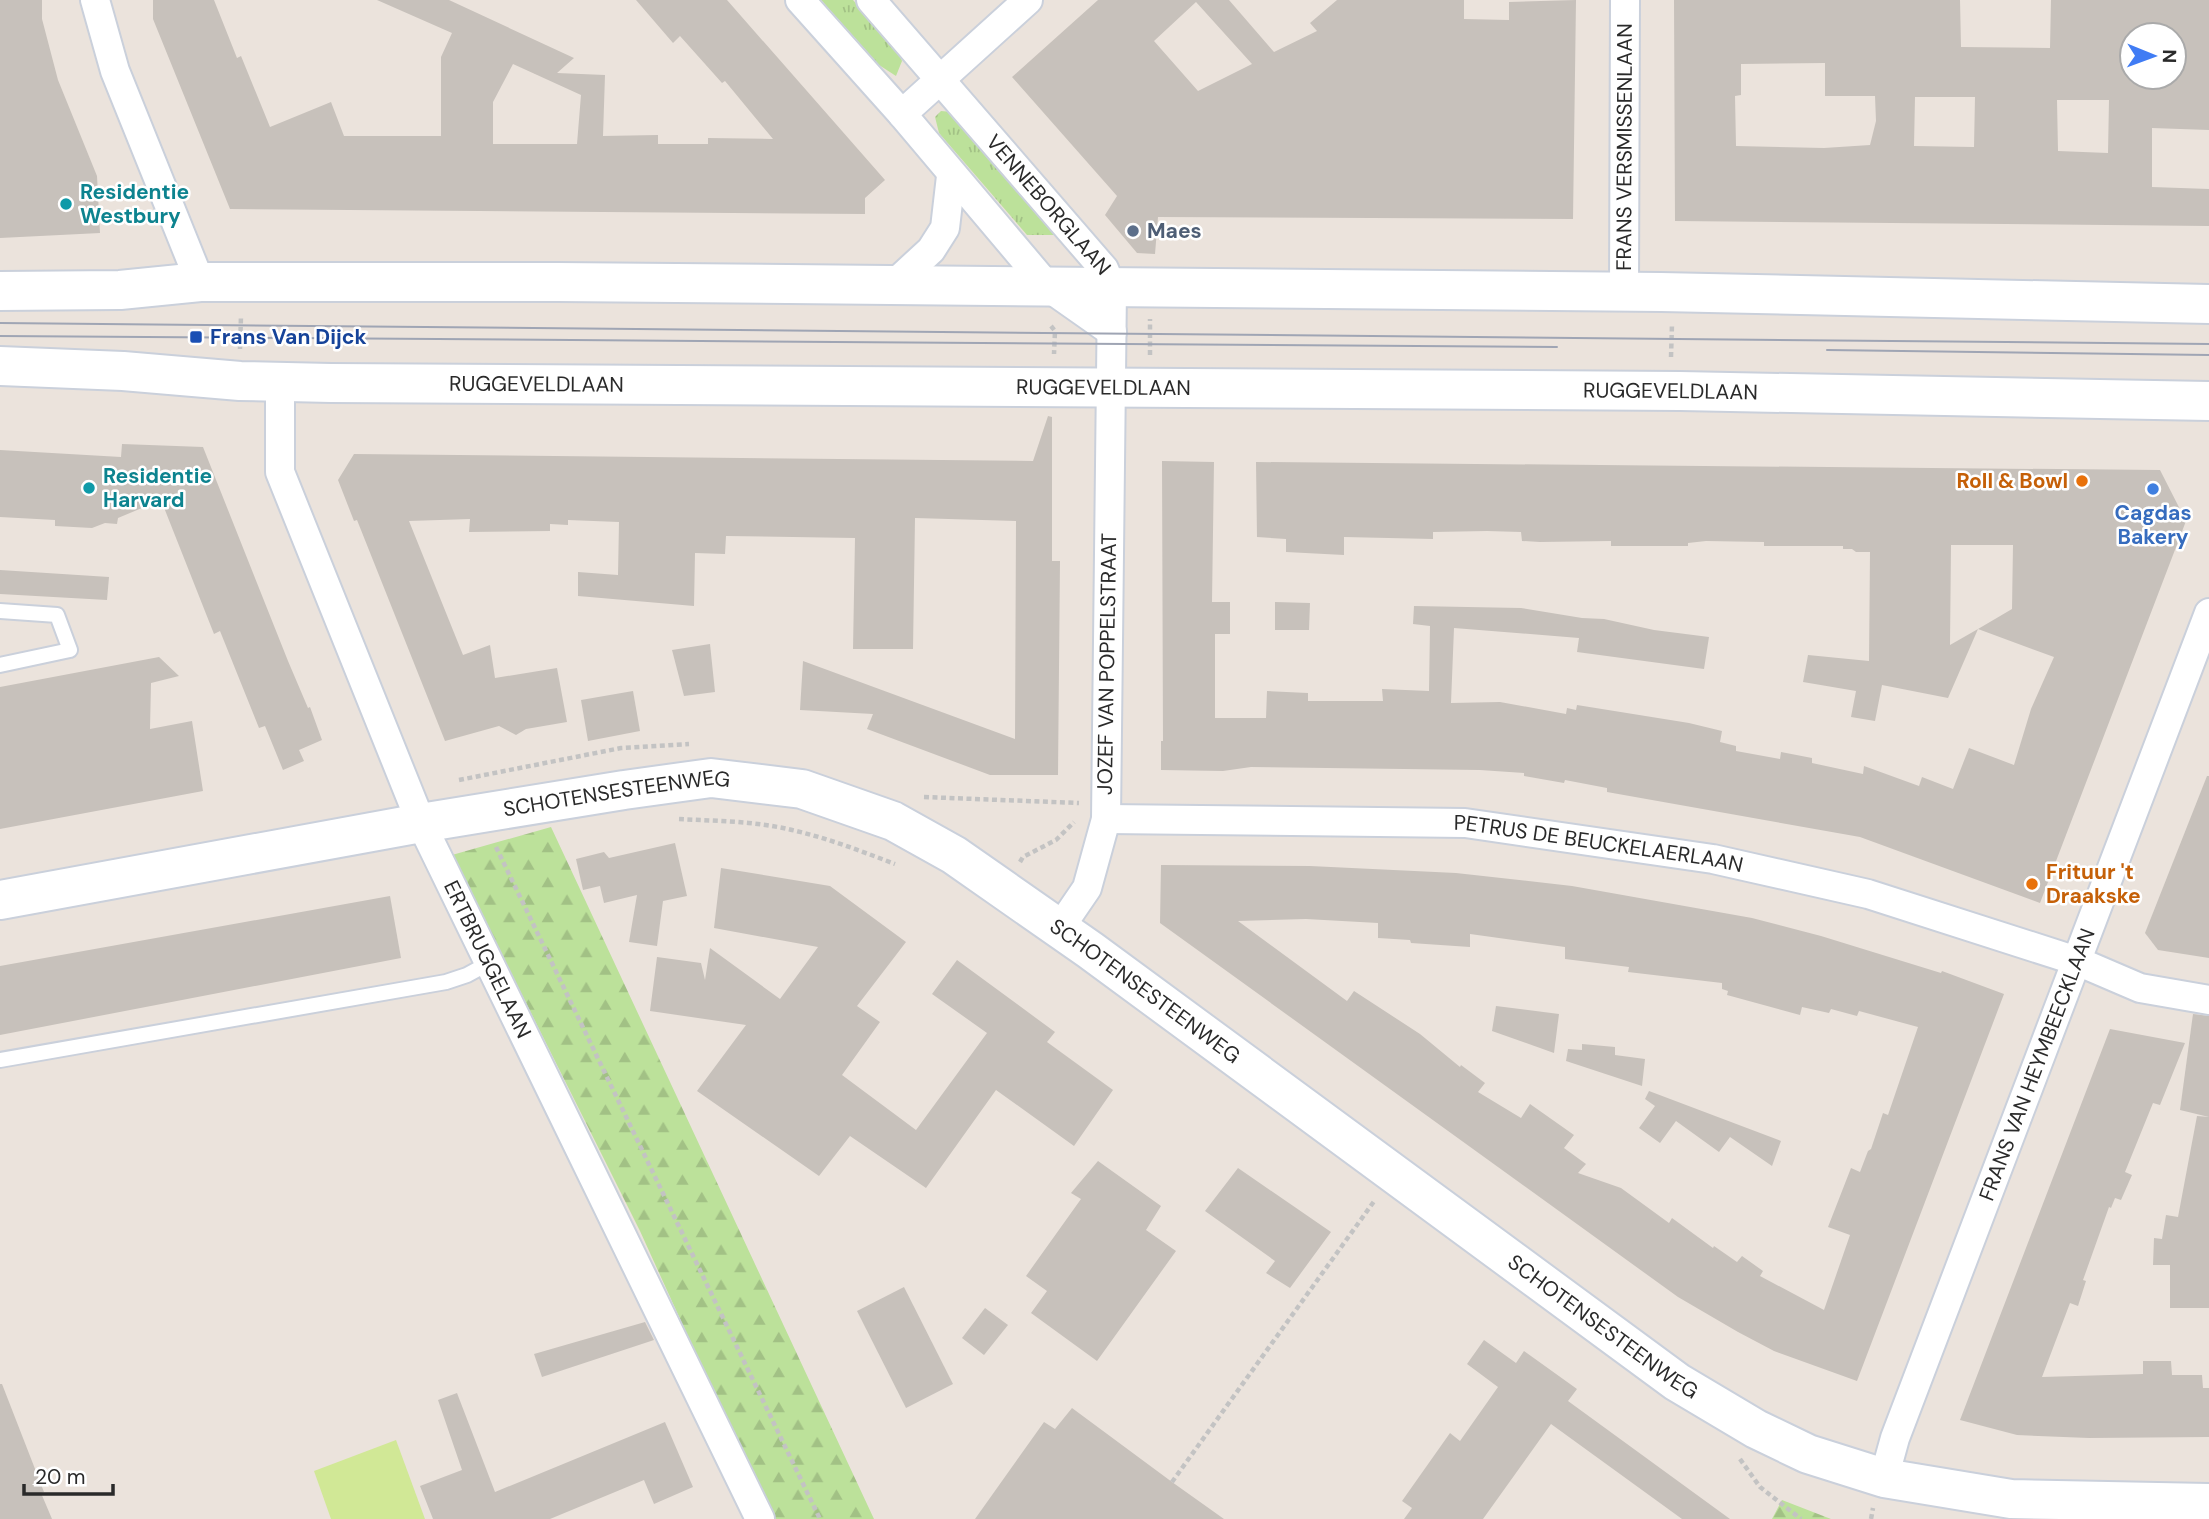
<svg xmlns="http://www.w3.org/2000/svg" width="2209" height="1519" font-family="'DM Sans',sans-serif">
	<defs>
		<pattern id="grass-tufts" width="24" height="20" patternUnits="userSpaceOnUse" patternTransform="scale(1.75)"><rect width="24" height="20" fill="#bce19a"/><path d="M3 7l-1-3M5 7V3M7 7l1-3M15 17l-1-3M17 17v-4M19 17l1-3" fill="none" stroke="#a2c185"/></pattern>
		<pattern id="forest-firs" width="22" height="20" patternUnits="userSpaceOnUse" patternTransform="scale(1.75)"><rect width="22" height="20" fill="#bce19a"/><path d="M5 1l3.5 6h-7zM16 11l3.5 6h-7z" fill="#a2c185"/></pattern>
	</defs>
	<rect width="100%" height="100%" fill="#ebe3dc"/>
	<g fill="url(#grass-tufts)">
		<polygon points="821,0 853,0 899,53 902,61 896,76 879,65"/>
		<polygon points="941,111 952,112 957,117 1055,235 1027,235 939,133 935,117"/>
	</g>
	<g fill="url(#forest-firs)">
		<polygon points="551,827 874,1519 771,1519 640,1231 452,855"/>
		<polygon points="1782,1500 1831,1519 1772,1519"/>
	</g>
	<polygon fill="#d1e896" points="396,1440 425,1519 331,1519 314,1471"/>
	<g fill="#c7c1bb" fill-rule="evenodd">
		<polygon points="0,0 42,0 42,19 58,80 97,176 100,233 0,238"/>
		<path d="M153,0H214L237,58L241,56L270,127L331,102L344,136H441V57L452,33L377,0H449L574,58L557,73L605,75L603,136L658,135V144H708V138L773,139L725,81L722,83L680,36L673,43L636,0H727L885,180L865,198V214L230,209L153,19ZM513,64L581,95L577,144H493V102Z"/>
		<path d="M1098,0H1229L1274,52L1317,31L1310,23L1337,0H1464V19L1509,20V2L1576,0L1573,219L1158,217L1155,254L1137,253L1105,215L1117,196L1012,77ZM1196,2L1252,64L1198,91L1154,41Z"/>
		<path d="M1674,0H1960L1961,47L2050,48L2051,0H2209V130L2152,128V187L2209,189V226L1675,221ZM2132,35H2174V77H2132ZM1825,63V96H1875L1876,121L1870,145L1824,148L1736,146L1735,96L1741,95V64ZM1915,97H1975L1974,147L1914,146ZM2057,100H2109L2108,153L2058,151Z"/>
		<polygon points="1048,416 1052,417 1052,561 1060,561 1058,775 990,775 867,729 873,714 800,710 803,661 1015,739 1016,521 915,518 913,649 853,649 855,538 726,536 725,554 695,553 694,606 578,596 578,572 618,575 619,522 568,520 568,525 550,524 550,531 469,532 470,519 409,521 463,655 490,645 495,678 557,668 567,722 526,729 516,735 499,726 445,741 357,520 354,521 338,480 354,454 1033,461"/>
		<polygon points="122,444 203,447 288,661 308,708 310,707 322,740 299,750 304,761 283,770 265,726 259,728 220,631 214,634 161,500 118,518 117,524 105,523 92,528 55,526 55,520 0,517 0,450 121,457"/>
		<polygon points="1162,461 1214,462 1212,602 1230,602 1230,634 1215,634 1215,718 1266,718 1267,691 1308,693 1308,701 1383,701 1382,689 1429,691 1430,626 1413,624 1414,606 1521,608 1582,618 1604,619 1654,630 1709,637 1704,669 1577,652 1579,638 1454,628 1451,703 1500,702 1566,714 1567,708 1576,710 1577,705 1689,723 1722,731 1720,742 1736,746 1736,751 1780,759 1781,752 1812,758 1812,763 1863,774 1864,766 1919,786 1922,777 1953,789 1969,748 2014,765 2031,709 2054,657 1978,629 2012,609 2013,545 1951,545 1950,645 1978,629 1948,698 1882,685 1875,721 1851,717 1856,691 1803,682 1808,655 1869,661 1870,552 1856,552 1852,549 1843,549 1843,546 1764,546 1764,542 1706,541 1688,543 1688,546 1611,546 1611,541 1540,542 1522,541 1521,532 1487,531 1433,532 1433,539 1344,537 1344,555 1286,552 1286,539 1257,537 1256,462 2160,470 2186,521 2040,903 1860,837 1607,792 1607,788 1565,780 1564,783 1524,776 1524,773 1480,770 1251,767 1223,771 1161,770 1161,741 1163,741"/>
		<polygon points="0,570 109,577 107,600 0,594"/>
		<polygon points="1275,602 1310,603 1309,630 1275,630"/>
		<polygon points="710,644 715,692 684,696 672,650"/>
		<polygon points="159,657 179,676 151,683 150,729 192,721 203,791 0,829 0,687"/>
		<polygon points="633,691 640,731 588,741 581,700"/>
		<polygon points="2207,776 2209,776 2209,958 2158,950 2145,933"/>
		<polygon points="675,843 687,896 663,901 657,946 629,942 637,895 604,903 600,886 583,890 576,859 604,852 609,858"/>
		<path d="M1161,865L1310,866L1456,873L1572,886L1752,918L1821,936L1941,973L1942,971L2004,994L1857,1381L1774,1351L1738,1332L1678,1297L1160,923ZM1306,919L1378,923V938L1410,940L1411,943L1470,947V934L1565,947V959L1629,967L1628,972L1722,983V989L1728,991L1727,995L1800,1015L1802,1007L1829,1013L1831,1009L1857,1016L1859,1011L1918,1027L1888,1115L1883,1113L1871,1149L1868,1151L1860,1172L1851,1168L1828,1227L1850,1235L1824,1310L1760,1276L1763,1271L1742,1256L1737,1262L1714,1246L1713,1248L1672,1218L1669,1223L1621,1188L1578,1173L1586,1164L1564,1148L1574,1135L1530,1104L1521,1118L1478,1092L1485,1083L1461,1065L1460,1067L1420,1034L1354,991L1347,1001L1238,921Z"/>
		<polygon points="721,868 830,886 906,942 857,1006 880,1022 842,1075 916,1130 987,1033 932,994 957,960 1055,1032 1047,1042 1113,1090 1074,1146 996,1090 926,1188 850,1136 819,1176 697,1091 746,1025 650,1011 657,957 701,963 705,980 710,948 780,999 818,947 714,928"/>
		<polygon points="390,896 401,958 0,1035 0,966"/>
		<polygon points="1496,1006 1559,1014 1554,1053 1492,1031"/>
		<polygon points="2193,1014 2209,1016 2209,1117 2180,1110"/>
		<polygon points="2110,1029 2185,1043 2160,1105 2153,1103 2125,1172 2132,1175 2121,1200 2115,1198 2111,1208 2109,1207 2083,1280 2086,1281 2078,1306 2070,1303 2042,1377 2143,1374 2143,1361 2171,1361 2172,1375 2202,1375 2203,1388 2209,1388 2209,1437 2089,1438 2017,1435 1960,1420"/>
		<polygon points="1582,1044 1615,1047 1615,1055 1645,1059 1642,1086 1566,1061 1568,1049 1582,1050"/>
		<polygon points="1649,1091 1781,1141 1772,1166 1730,1137 1719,1152 1676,1121 1660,1143 1639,1128 1655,1106 1645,1099"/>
		<polygon points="2197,1116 2209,1117 2209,1308 2170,1308 2170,1265 2153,1265 2154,1238 2162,1239 2166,1215 2178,1217"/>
		<polygon points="1098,1161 1161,1206 1146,1230 1176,1251 1097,1361 1031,1313 1047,1291 1026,1276 1081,1199 1071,1193"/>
		<polygon points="1238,1168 1331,1232 1290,1288 1266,1273 1275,1261 1205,1211"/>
		<polygon points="904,1287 953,1384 906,1408 857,1311"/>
		<polygon points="985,1308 1008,1325 984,1355 962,1338"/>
		<polygon points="645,1322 654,1340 542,1377 534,1354"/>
		<polygon points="1484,1340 1516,1363 1524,1351 1577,1389 1568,1401 1730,1519 1682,1519 1551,1424 1483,1519 1404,1519 1412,1508 1402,1501 1450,1433 1460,1441 1498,1387 1467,1364"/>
		<polygon points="0,1384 2,1384 44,1492 41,1493 52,1519 0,1519"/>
		<polygon points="457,1393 495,1492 665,1422 693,1487 654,1504 644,1480 550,1519 433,1519 420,1486 462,1470 438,1400"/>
		<polygon points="1072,1408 1172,1482 1224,1519 975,1519 1044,1422 1055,1429"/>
	</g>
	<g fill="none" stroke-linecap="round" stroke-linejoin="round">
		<g stroke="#cad0db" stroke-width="18">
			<g id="lane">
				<polyline points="0,611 57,615 70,650 0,665"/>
				<polyline points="0,1060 446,982 467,975 489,963"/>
			</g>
		</g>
		<g stroke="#cad0db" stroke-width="32">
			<g id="street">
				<polyline points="95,0 115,71 200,282"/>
				<polyline points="800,0 902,114 1048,287 1112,332"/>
				<path id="s1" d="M871,0L1104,269L1112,288L1106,819L1087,888L1059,929"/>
				<polyline points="902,114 1028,0"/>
				<polyline points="893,285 931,250 945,228 951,176"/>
				<path id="s2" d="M1624,292L1625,0"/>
				<path id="s3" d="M280,381V472L421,823L760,1519"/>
				<path id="s4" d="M1106,819L1465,823L1713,859L1868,894L2077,961L2140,988L2209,1000"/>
				<path id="s5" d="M1884,1478L1895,1438L2209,613"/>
			</g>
		</g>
		<g stroke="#cad0db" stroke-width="42">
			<g id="secondary">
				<polyline points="0,291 120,290 200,282 558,282 1661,292 2209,304"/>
				<path id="s6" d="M0,366L123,371L240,381L331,383L1680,391L2209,401"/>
				<path id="s7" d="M0,900L421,823L624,790L711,778L802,789L893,821L954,855L1090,950L1677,1382L1756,1429L1808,1454L1884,1478L2011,1499L2209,1503"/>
			</g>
		</g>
		<g stroke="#c3c3c3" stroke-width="4.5" stroke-dasharray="5 3.5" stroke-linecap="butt">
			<polyline points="1051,326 1055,331 1054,354"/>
			<polyline points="240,349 241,316"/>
			<polyline points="1150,355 1150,319"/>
			<polyline points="1671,357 1672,324"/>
			<polyline points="459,780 621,748 689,744"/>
			<polyline points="924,797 1079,803"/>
			<path d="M679,819C716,821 755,821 792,830C827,838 861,851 895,864"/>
			<polyline points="496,847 820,1519"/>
			<polyline points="1020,862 1023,857 1056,840 1074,822"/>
			<polyline points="1740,1459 1760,1487 1801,1519"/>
			<polyline points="1172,1482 1375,1200"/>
			<polyline points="1871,1519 1873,1508"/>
		</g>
		<use href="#lane" stroke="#fff" stroke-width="14"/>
		<use href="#street" stroke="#fff" stroke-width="28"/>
		<use href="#secondary" stroke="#fff" stroke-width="38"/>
		<g stroke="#9fa5b4" stroke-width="2">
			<polyline points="0,323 2209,344"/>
			<polyline points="0,336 1557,347"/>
			<polyline points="1827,350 2209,355"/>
		</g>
	</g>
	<g fill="#0f9aa8" stroke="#fff" stroke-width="2.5">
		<circle cx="66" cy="204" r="7"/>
		<circle cx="89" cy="488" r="7"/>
	</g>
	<circle fill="#5c6f8a" stroke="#fff" stroke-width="2.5" cx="1133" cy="231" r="7"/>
	<rect fill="#1a4fb4" stroke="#fff" stroke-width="2.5" x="189" y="330" width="14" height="14" rx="3.5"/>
	<g fill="#e8710a" stroke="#fff" stroke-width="2.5">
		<circle cx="2082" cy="481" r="7"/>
		<circle cx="2032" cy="884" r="7"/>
	</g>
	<circle fill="#3f7fe0" stroke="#fff" stroke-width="2.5" cx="2153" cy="489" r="7"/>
	<g text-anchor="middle" stroke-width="5" stroke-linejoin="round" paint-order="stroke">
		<g font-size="21" fill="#2a2a2a" stroke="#fff">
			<text dy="7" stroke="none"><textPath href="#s2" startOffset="145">FRANS VERSMISSENLAAN</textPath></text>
			<text dy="7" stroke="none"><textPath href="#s1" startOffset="271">VENNEBORGLAAN</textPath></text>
			<text dy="7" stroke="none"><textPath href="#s6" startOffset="537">RUGGEVELDLAAN</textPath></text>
			<text dy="7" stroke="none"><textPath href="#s6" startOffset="1104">RUGGEVELDLAAN</textPath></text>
			<text dy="7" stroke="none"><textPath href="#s6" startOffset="1671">RUGGEVELDLAAN</textPath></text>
			<text transform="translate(1107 664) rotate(-89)" y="7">JOZEF VAN POPPELSTRAAT</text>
			<text dy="7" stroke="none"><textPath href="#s7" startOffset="626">SCHOTENSESTEENWEG</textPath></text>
			<text dy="7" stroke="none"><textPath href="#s4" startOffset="494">PETRUS DE BEUCKELAERLAAN</textPath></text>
			<text dy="7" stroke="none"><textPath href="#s3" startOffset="621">ERTBRUGGELAAN</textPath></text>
			<text dy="7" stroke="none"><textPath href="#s7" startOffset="1214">SCHOTENSESTEENWEG</textPath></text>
			<text dy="7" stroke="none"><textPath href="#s5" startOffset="441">FRANS VAN HEYMBEECKLAAN</textPath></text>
			<text dy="7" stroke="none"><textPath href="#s7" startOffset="1782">SCHOTENSESTEENWEG</textPath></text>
		</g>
		<g font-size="21" font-weight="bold" fill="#0d838f" stroke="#fff" text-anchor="start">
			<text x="80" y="199">Residentie<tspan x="80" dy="24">Westbury</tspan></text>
			<text x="103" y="483">Residentie<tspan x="103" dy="24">Harvard</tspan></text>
		</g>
		<g font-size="21" font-weight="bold" fill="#4e5e75" stroke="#fff" text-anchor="start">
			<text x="1147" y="238">Maes</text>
		</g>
		<g font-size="21" font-weight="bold" fill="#164399" stroke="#fff" text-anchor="start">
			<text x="210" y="344">Frans Van Dijck</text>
		</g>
		<g font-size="21" font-weight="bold" fill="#c56008" stroke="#fff" text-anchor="end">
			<text x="2068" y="488">Roll &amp; Bowl</text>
			<text x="2046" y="879" text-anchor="start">Frituur 't<tspan x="2046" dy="24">Draakske</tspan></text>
		</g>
		<g font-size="21" font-weight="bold" fill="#366cbe" stroke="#fff">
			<text x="2153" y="520">Cagdas<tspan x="2153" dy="24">Bakery</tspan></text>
		</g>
	</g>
	<g transform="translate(2153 56) rotate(91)"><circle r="33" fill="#ffffff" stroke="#aaaaaa" stroke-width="2"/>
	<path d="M0-5L12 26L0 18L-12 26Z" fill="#407cf4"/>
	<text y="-10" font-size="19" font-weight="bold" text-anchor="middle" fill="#2a2a2a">N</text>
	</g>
	<path d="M24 1484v10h89v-10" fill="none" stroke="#2a2a2a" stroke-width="3.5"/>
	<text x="35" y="1484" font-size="21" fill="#2a2a2a" stroke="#ffffff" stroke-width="5" paint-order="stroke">20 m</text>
</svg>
